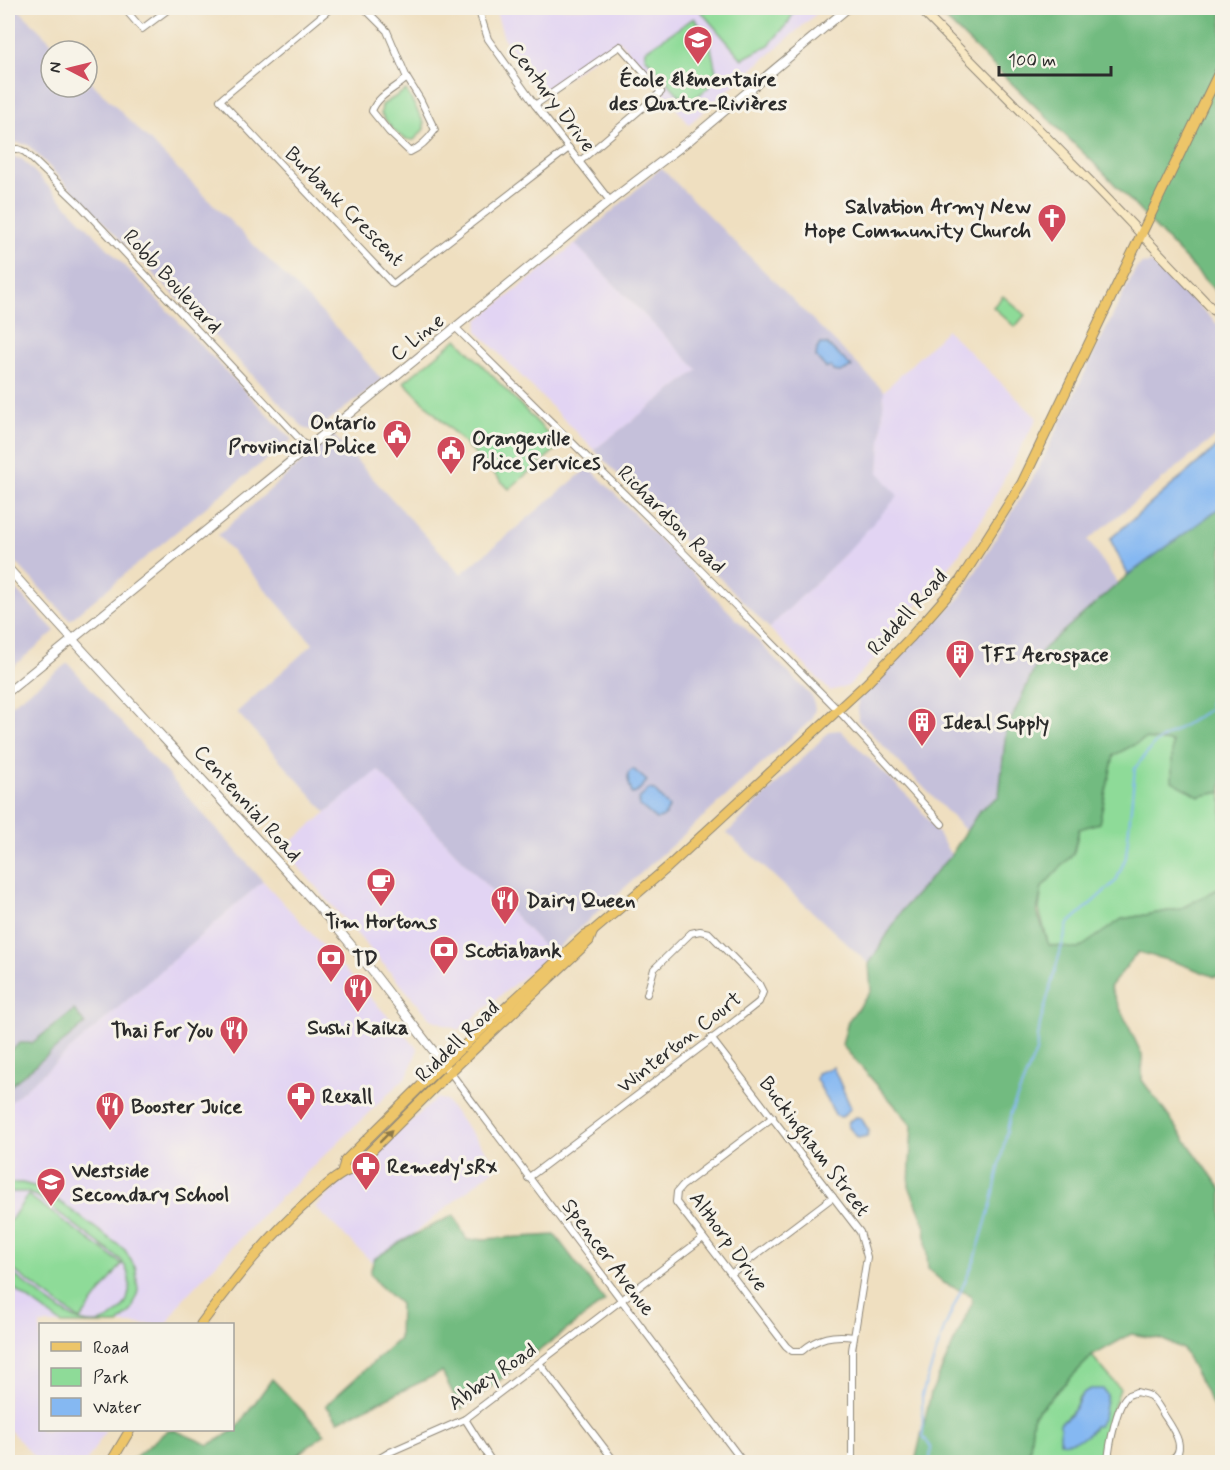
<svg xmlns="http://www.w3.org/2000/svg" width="1230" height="1470" font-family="Mynerve,sans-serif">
	<rect width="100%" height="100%" fill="#f7f3e8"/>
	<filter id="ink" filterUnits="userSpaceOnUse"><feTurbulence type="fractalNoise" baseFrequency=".0167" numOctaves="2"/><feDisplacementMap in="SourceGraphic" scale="12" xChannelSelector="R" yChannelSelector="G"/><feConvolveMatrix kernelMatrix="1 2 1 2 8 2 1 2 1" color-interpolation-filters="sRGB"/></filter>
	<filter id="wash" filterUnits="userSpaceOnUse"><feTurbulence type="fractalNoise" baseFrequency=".008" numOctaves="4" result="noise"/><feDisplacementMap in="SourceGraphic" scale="24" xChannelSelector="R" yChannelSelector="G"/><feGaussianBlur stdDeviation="1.35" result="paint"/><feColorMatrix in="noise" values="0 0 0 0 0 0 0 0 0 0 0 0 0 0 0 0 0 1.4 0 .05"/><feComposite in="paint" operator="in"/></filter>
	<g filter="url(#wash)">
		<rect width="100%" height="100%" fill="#efdfc0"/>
		<g fill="#e2d4f3">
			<polygon points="495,8 823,8 689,124 619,40 547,92 504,39"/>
			<polygon points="575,244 698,370 594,450 477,331 478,320"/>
			<polygon points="947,330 1037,418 984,516 957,557 905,619 905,627 848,686 830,691 769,628 845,554 879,473 884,391"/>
			<polygon points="377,769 551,954 459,1030 431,1019 283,849"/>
			<polygon points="263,881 418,1049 407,1076 260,1217 183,1299 167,1324 40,1324 40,1430 106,1430 86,1462 39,1462 8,1428 8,1104"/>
			<polygon points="437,1098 445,1100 498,1166 375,1265 315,1207"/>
		</g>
		<g fill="#c5c0da">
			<polygon points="8,8 17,8 60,51 51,51 51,87 87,87 87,78 339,330 382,380 319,428 312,430 305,429 28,145 14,142 8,144"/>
			<polygon points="12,157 22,159 292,440 218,497 70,620 8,554 8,158"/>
			<polygon points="661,168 884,391 879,473 898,496 845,554 769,628 594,450 698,370 575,244"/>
			<polygon points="1152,263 1162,269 1222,329 1222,431 1088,540 1118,584 1044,648 1006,731 999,796 979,812 966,831 858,720 858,697 959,599 1037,471 1135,270 1141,264"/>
			<polygon points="333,435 461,574 589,467 813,698 815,709 811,720 551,954 378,770 326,812 237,712 313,644 218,535"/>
			<polygon points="8,581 55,631 8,671"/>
			<polygon points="68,663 263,881 8,1104 8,707"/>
			<polygon points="840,730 916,804 937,832 951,855 869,964 727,833 830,731"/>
		</g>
		<g fill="#8edb98" stroke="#5c8362" stroke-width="1.5" fill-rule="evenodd">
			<polygon points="698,8 796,8 788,23 769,45 742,59"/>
			<polygon points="694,18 709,37 716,72 708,88 687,104 645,57 646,50"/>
			<path d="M406,90L424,123V129L414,140C399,141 390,125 381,114L382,105Z"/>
			<polygon points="1003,296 1025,315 1015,327 993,307"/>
			<polygon points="457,339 560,446 509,489 404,382"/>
			<polygon points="1145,739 1172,742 1199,796 1222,792 1222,887 1180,909 1122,919 1076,954 1049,946 1039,910 1042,887 1074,853 1079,829 1099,823 1114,755"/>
			<path d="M8,1183H22L41,1188L125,1250L136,1269L138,1291L132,1310L118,1324H62L8,1284V1270C20,1280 33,1289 45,1299C65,1313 87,1334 112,1317C118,1313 124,1307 127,1300C132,1285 130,1272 121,1260L38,1197L26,1192H8Z"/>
			<polygon points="28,1195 122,1264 80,1320 8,1266 8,1224"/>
			<path d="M1092,1356L1120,1389L1112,1411L1099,1462H1022L1030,1449L1033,1416ZM1079,1397L1094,1426L1092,1431L1064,1419L1074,1410Z"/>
		</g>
		<g fill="#72bb80" stroke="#4e7356" stroke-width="1.5">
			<polygon points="934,8 1222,8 1222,298 1103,172"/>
			<polygon points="1222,506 1222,792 1199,796 1172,781 1172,742 1145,739 1114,755 1099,823 1079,829 1073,854 1042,887 1037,912 1049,945 1078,949 1122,919 1180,909 1222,887 1222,975 1215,977 1178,963 1138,952 1110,987 1142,1055 1142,1080 1222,1190 1222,1423 1183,1349 1161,1339 1131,1334 1092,1356 1033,1415 1030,1449 1022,1462 915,1462 931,1393 972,1303 971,1295 944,1283 928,1269 925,1225 909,1186 912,1125 842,1045 848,1021 871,991 869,964 903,909 951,855 980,810 999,796 1006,731 1044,648 1128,575"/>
			<polygon points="74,1010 85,1024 8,1088 8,1053 20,1043 32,1043"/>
			<polygon points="454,1215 467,1240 555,1235 605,1301 461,1409 442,1372 338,1421 326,1405 399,1339 400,1304 378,1284 370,1273 374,1259 400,1242"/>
			<polygon points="272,1379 325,1434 288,1462 129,1462 168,1430 174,1430 209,1445 236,1429"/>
		</g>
		<g fill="#85b8f2" stroke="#58728e" stroke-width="1.5">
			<polygon points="820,344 827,344 852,367 840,372 833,371 831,367 826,368 816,357 817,349"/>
			<polygon points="1222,442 1222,506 1128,575 1110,539"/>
			<polygon points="633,769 647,781 636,793 632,794 628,780 628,773"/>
			<path d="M649,789L654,790L669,807C666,815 664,819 656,819L639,805V799Z"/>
			<polygon points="833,1067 851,1108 842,1117 836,1116 816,1079 817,1073"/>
			<polygon points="856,1117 861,1118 869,1131 867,1136 858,1138 848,1126 849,1121"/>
			<path d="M1091,1389H1103L1107,1395L1103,1417L1098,1426H1094C1090,1437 1071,1444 1060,1442V1423C1064,1419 1069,1417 1072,1412C1080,1403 1078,1393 1091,1389Z"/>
		</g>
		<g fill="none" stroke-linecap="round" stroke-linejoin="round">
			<polyline stroke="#85b8f2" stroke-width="2" points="930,1462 931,1447 923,1436 922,1395 944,1329 975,1259 992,1201 1011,1112 1036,1052 1040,1024 1068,924 1116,881 1126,857 1135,768 1154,744 1210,709 1211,688 1222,679"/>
		</g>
	</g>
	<g filter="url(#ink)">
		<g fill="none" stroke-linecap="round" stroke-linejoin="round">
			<g stroke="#8d8576" stroke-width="8">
				<g id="minor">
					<polyline points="124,8 142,29 170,8"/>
					<polyline points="331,8 220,100 393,284 569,148"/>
					<path d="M364,8L387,31L407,78L420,99L435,130C428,140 421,147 410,152L389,132L372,111C378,95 395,89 407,78"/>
					<polyline points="478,8 488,39 535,105 610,201"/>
					<polyline points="535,105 620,46 661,92 579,162"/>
					<polyline points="8,149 18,149 25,152 79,204 308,448"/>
					<polyline points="456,328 663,532 838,710 942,824"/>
					<polyline points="711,1038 853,1223 860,1232 867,1257 852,1350 852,1462"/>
					<polyline points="450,1072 743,1462"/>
					<path d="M773,1117L682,1186L677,1192L676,1202L786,1346L792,1351H802C818,1337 833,1334 854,1337"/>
					<polyline points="528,1178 721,1032 759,1002 763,992 759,984 709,933 700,931 691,933 654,969 647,994"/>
					<polyline points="732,1273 833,1197"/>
					<polyline points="540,1364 615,1462"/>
					<polyline points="465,1419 492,1462"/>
					<polyline points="1108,1459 1146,1462"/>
					<polyline points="373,1462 390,1452 465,1419 703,1238"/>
					<path d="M1108,1462C1109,1448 1116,1406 1127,1396C1129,1394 1133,1394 1136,1392C1140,1393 1146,1394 1150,1396C1156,1400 1160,1409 1164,1415C1174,1430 1191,1453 1166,1462"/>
				</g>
			</g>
			<g stroke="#8d8576" stroke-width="10">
				<g id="tertiary">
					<path d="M8,568C115,689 228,804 335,926C375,971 409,1022 448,1069"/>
					<polyline points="8,692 610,201 691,139 848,8"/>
				</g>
			</g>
			<g stroke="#8d8576" stroke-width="10">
				<polyline id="secondary" points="919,8 1100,191 1222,319"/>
			</g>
			<g stroke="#8d8576" stroke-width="11">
				<g id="primary">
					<polyline points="342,1173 345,1161 431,1076 585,935 593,931 668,867 867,683 910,638 960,581 1022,483 1222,66"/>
					<path d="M201,1324C235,1279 269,1235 312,1198C325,1187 337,1174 353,1169L450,1072L589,941L593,931"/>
					<polyline points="111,1462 130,1430"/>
				</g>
			</g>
			<use href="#minor" stroke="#fff" stroke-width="6"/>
			<use href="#tertiary" stroke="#fff" stroke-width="8"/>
			<use href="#secondary" stroke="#f8e8c3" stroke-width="8"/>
			<use href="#primary" stroke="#edc569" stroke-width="9"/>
		</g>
		<defs><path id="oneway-solid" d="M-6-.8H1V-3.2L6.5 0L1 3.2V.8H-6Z" transform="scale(1.5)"/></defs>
		<use fill="#8c784a" href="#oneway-solid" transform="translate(386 1136) rotate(-45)"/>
	</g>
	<defs>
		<g id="school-pin" transform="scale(1.5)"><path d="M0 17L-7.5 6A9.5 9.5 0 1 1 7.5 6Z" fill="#d1495b" stroke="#f7f3e8"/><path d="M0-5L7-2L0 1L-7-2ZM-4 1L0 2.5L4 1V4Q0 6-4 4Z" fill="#fff"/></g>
		<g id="church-pin" transform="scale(1.5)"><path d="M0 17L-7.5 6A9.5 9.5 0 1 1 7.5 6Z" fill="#d1495b" stroke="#f7f3e8"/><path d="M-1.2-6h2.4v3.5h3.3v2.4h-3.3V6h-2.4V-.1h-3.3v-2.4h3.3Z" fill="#fff"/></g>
		<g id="civic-pin" transform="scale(1.5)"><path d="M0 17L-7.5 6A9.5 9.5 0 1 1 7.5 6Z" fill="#d1495b" stroke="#f7f3e8"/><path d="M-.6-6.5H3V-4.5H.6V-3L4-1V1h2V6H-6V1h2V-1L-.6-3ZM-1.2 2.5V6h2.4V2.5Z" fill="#fff"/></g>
		<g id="building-pin" transform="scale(1.5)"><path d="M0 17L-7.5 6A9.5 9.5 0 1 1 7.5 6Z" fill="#d1495b" stroke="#f7f3e8"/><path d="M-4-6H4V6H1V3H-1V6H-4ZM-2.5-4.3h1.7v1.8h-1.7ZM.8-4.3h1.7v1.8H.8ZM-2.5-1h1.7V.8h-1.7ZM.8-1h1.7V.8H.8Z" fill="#fff"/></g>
		<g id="cafe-pin" transform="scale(1.5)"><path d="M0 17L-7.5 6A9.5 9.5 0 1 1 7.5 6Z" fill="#d1495b" stroke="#f7f3e8"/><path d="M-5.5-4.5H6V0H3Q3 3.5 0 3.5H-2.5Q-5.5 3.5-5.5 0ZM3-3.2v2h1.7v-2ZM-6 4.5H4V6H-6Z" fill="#fff"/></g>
		<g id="restaurant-pin" transform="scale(1.5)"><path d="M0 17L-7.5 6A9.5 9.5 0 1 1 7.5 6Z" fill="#d1495b" stroke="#f7f3e8"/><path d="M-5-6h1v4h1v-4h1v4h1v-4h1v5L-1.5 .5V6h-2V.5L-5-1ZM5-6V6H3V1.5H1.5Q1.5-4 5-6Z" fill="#fff"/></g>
		<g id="bank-pin" transform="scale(1.5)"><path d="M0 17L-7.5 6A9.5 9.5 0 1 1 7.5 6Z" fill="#d1495b" stroke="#f7f3e8"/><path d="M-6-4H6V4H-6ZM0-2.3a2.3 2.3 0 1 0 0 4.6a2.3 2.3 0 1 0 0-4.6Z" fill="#fff"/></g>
		<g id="pharmacy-pin" transform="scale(1.5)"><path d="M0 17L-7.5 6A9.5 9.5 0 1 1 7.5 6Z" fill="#d1495b" stroke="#f7f3e8"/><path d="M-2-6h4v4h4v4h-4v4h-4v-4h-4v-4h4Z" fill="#fff"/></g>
	</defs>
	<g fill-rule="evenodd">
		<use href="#school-pin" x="698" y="40"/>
		<use href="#church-pin" x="1052" y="218"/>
		<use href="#civic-pin" x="397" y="434"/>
		<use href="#civic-pin" x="451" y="450"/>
		<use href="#building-pin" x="960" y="654"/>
		<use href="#building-pin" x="922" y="722"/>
		<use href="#cafe-pin" x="381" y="882"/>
		<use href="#restaurant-pin" x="505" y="900"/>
		<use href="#bank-pin" x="444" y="950"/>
		<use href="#bank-pin" x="331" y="958"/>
		<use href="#restaurant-pin" x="358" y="988"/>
		<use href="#restaurant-pin" x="234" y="1030"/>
		<use href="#pharmacy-pin" x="301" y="1096"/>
		<use href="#restaurant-pin" x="110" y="1106"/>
		<use href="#pharmacy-pin" x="366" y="1166"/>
		<use href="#school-pin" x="51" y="1182"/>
	</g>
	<g text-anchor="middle" stroke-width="6" stroke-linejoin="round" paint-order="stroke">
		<g font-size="21" font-weight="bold" fill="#2b2b2b" stroke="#f7f3e8" text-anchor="start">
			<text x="698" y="86" text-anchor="middle">École élémentaire<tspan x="698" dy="24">des Quatre-Rivières</tspan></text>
			<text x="1031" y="213" text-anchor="end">Salvation Army New<tspan x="1031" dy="24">Hope Community Church</tspan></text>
			<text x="376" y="429" text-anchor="end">Ontario<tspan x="376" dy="24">Proviincial Police</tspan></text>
			<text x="472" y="445">Orangeville<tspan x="472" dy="24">Police Services</tspan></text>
			<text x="981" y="661">TFI Aerospace</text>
			<text x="943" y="729">Ideal Supply</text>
			<text x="526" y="907">Dairy Queen</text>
			<text x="381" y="928" text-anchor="middle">Tim Hortons</text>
			<text x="465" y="957">Scotiabank</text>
			<text x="352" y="965">TD</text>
			<text x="358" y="1034" text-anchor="middle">Sushi Kaika</text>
			<text x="213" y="1037" text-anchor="end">Thai For You</text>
			<text x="322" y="1103">Rexall</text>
			<text x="131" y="1113">Booster Juice</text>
			<text x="387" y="1173">Remedy'sRx</text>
			<text x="72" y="1177">Westside<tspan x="72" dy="24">Secondary School</tspan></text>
		</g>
		<g font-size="21" fill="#2b2b2b" stroke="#f7f3e8">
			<text transform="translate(552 97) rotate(53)" y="7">Century Drive</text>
			<text transform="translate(345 206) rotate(45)" y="7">Burbank Crescent</text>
			<text transform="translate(173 281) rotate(47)" y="7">Robb Boulevard</text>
			<text transform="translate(417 337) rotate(-39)" y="7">C Line</text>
			<text transform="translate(672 519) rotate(45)" y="7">Richardson Road</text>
			<text transform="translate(907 612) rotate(-48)" y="7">Riddell Road</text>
			<text transform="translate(248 803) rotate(48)" y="7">Centennial Road</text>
			<text transform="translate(457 1041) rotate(-44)" y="7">Riddell Road</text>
			<text transform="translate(679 1042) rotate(-38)" y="7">Winterton Court</text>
			<text transform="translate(815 1146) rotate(53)" y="7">Buckingham Street</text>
			<text transform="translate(729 1241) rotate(54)" y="7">Althorp Drive</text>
			<text transform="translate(609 1257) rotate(53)" y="7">Spencer Avenue</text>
			<text transform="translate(492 1376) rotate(-35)" y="7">Abbey Road</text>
		</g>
	</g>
	<rect width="1230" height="1470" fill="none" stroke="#f7f3e8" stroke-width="30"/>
	<rect x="39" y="1323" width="195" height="108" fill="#f7f3e8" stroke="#a5a39c" stroke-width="1.5"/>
	<rect x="51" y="1342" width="30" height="9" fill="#edc569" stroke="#a5a39c" stroke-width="1.5"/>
	<text x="93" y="1353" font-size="18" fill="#2b2b2b">Road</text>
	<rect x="51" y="1368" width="30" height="18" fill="#8edb98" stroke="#a5a39c" stroke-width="1.5"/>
	<text x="93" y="1383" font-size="18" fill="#2b2b2b">Park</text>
	<rect x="51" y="1398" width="30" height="18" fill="#85b8f2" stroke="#a5a39c" stroke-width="1.5"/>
	<text x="93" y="1413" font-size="18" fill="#2b2b2b">Water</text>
	<g transform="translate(69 69) rotate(277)"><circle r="28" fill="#f7f3e8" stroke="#a5a39c" stroke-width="1.5"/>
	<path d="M0-4.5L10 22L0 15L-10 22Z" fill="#d1495b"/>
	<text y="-9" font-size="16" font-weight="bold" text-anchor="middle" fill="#2b2b2b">N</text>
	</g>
	<path d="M999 66v9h112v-9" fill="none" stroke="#2b2b2b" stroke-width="3"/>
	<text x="1008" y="66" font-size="18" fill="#2b2b2b" stroke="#f7f3e8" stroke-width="4.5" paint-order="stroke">100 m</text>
</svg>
